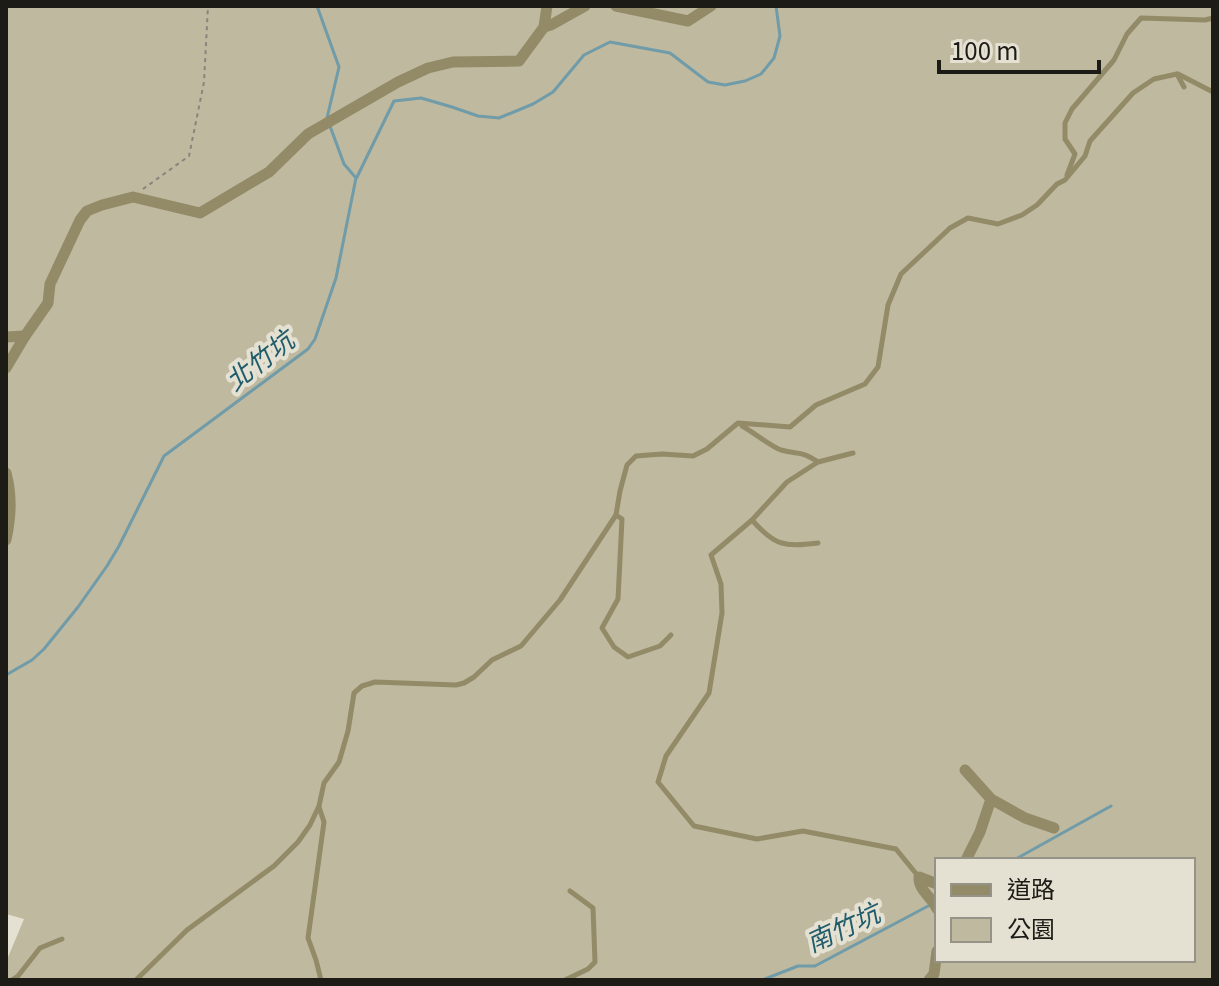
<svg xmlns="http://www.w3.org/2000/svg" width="1219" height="986" font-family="Georgia,'Noto Sans TC',serif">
	<rect width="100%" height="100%" fill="#e5e1d2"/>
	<path fill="#bfb99f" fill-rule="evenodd" d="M6,6H1213V980H6V962L24,919L6,914ZM937,860H1193V960H937Z"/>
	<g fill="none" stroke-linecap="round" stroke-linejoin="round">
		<g stroke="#709ba8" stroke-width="3">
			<polyline points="357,177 394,101 421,98 452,107 478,116 499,118 533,104 553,92 584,55 610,42 670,53 708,82 725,85 745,81 761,74 774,58 780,36 776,6"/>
			<polyline points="6,675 32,660 44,649 78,607 107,566 119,546 164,456 308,349 315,339 336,278 356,178 344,164 327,118 339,67 317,6"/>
			<polyline points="1014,860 1111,806"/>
			<polyline points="762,980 798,966 815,966 930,905"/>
		</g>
		<polyline stroke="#88857b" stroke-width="2" stroke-dasharray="4 4" stroke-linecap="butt" points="143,189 189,156 204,82 208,6"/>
		<g stroke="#938a67" stroke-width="5">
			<polyline points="1178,74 1213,92"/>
			<polyline points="1067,175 1075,154 1065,139 1065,123 1072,109 1114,60 1127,34 1141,18 1205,20 1213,18"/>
			<path d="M742,426C753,432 772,447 781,450C798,455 801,450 818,462L787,482L752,520L711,555L721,584L722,613L709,693L666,756L658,782L694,826L757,839L803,831L896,849L918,876"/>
			<polyline points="818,462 853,453"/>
			<polyline points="616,515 622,519 618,599 602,628 614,647 628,657 660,646 671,635"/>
			<path d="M752,520C775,546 784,547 818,543"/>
			<polyline points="319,807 324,822 308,938 316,960 321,980"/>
			<polyline points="12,980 18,976 40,948 62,939"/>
			<polyline points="136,980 187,930 274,866 298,842 310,825 319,806 324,783 339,762 348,731 354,693 362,686 375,682 456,685 464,683 474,677 492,660 521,646 560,600 616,515 620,491 627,465 636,456 662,454 693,456 707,449 738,423 790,427 816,405 865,384 878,367 888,305 901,274 950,228 968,218 998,224 1022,215 1037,205 1057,184 1065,180 1085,156 1090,141 1133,93 1154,79 1177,74 1184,87"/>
			<polyline points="565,980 588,969 595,962 593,908 570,891"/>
		</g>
		<g stroke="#938a67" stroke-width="11">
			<polyline points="616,6 688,21 711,6"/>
			<polyline points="544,27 551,25 585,6"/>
			<polyline points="6,337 25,336"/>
			<polyline points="6,368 25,336 48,303 50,284 80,220 87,211 102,205 133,197 200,213 269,172 308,134 398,82 428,68 453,62 519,61 544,27 547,6"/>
			<path d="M6,473C12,496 11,516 6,540"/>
			<polyline points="965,770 991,799 1025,818 1054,828"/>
			<polyline points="966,860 980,832 991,799"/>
			<path d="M937,884L919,877C918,890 932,897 937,909"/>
			<polyline points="929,980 934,974 937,951"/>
		</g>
	</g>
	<g text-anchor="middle" stroke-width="8" stroke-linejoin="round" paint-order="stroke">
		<g font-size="26" font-style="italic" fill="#215c6b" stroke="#e5e1d2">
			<text transform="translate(260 361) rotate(-38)" y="9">北竹坑</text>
			<text transform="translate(843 928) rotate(-25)" y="9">南竹坑</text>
		</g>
	</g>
	<rect width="1219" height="986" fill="none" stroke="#1d1b16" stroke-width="16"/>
	<rect x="935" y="858" width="260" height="104" fill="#e5e1d2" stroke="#959287" stroke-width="2"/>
	<rect x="951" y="884" width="40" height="12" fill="#938a67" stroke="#959287" stroke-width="2"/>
	<text x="1007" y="898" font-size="24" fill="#1d1b16">道路</text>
	<rect x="951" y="918" width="40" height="24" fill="#bfb99f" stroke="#959287" stroke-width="2"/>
	<text x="1007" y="938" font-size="24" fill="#1d1b16">公園</text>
	<path d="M939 60v12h160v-12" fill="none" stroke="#1d1b16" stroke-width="4"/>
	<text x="951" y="60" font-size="24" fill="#1d1b16" stroke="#e5e1d2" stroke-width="6" paint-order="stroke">100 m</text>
</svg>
